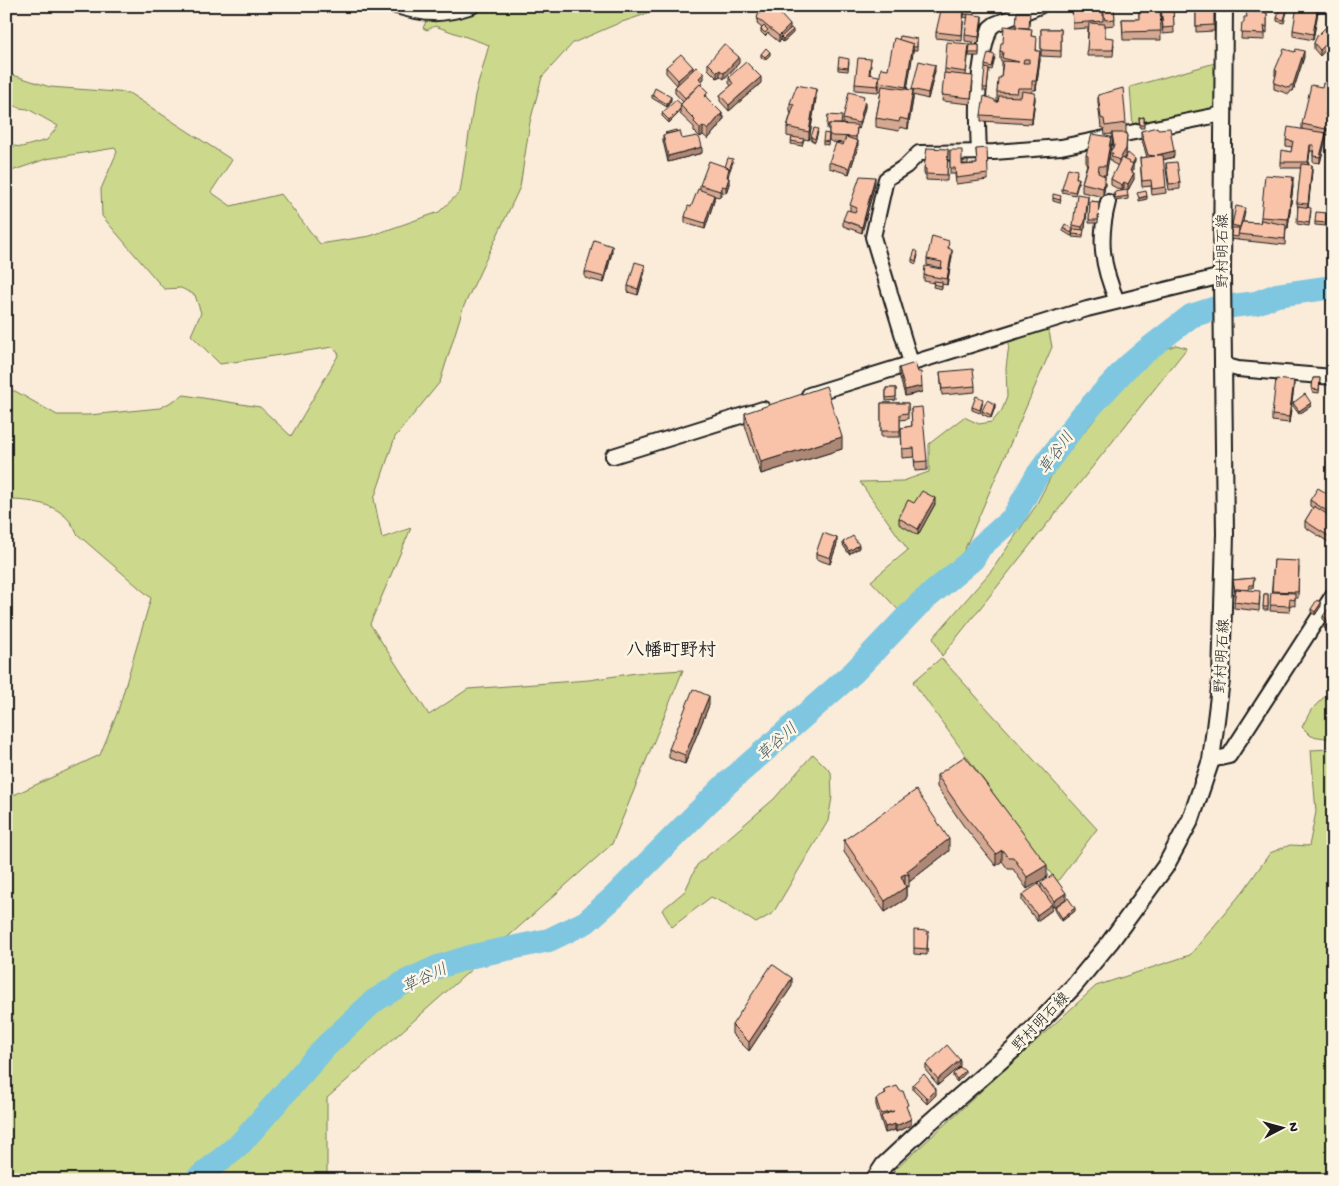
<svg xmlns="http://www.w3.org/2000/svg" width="1339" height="1186" font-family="'Gochi Hand','Klee One',sans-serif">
	<rect width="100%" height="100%" fill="#fbebd9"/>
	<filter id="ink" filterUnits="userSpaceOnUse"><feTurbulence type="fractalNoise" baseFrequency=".02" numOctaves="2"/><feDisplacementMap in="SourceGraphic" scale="10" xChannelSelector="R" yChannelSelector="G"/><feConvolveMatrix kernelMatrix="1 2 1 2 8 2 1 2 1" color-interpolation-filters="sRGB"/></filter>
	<g filter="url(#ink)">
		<g fill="#ccd98c" stroke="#747a54">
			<path d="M482,6H670L619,23L573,43L542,77L530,122L520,187L463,308L440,382L395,437L374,499L382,538L411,528L370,624L429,715L468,689L589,680L636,673L683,670L612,844L327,1098V1180H6V796L16,794L100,755L118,711L151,598L77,534C65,504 35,500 6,500V391H15L57,415H89L160,408L184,395L260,407L291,436L339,354L333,347L220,364L191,335L201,313L195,295L181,288L164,289L102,216L101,189L117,152L115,148L46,159L6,173V145L22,147L47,140L58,126L28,109L19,108L6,101V79L13,75L50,87L129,93L232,160L211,192L231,206L281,194L320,244L370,236L439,212L460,192L475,95L489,45L435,26L427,30L423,28L428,17L459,14Z"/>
			<polygon points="1215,63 1215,113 1133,128 1130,87"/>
			<polygon points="1048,326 1052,347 964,551 904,616 871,581 908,550 860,482 903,481 929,472 929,444 964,417 979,424 992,422 1002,410 1007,397 1006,368 1010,338"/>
			<polygon points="1176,345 1187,348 942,656 933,638 992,570 1035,507 1057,465 1108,403 1147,357"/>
			<polygon points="941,658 1097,829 1057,882 913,682"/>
			<polygon points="1333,688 1333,739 1311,736 1302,727 1311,710"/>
			<polygon points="1328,749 1333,750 1333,1180 884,1180 1096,986 1190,955 1244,890 1270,853 1290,845 1309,846 1316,812 1311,750"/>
			<polygon points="813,754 831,772 832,797 828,821 773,913 756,923 730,906 711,897 672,927 662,910 685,891 697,865 774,799"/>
		</g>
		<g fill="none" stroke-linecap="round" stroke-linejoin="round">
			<polyline stroke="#7fc7e0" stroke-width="24" points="196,1180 241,1143 326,1046 374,1001 405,982 438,967 473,956 549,940 586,922 614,897 723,787 854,672 918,605 973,559 980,547 1013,518 1036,477 1080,418 1127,367 1147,350 1191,316 1216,308 1256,303 1277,295 1333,287"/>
			<g stroke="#1c1c1c" stroke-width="18">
				<g id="minor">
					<path d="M396,6C426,15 441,16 472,6"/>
					<path d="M979,152C977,111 976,67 990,28L995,24L1040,6"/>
					<path d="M1108,202C1098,240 1102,266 1117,301"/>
					<polyline points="911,363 873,237 886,179 906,166 919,153 994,152 1061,147 1223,114"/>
					<polyline points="1223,365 1238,369 1333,377"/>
					<polyline points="809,395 1087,309 1222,276"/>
					<polyline points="613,456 763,409"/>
					<polyline points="1211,760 1229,756 1333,595"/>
				</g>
			</g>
			<g stroke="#1c1c1c" stroke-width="20">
				<polyline id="major" points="874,1180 884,1165 930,1122 1014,1049 1073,987 1110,942 1165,867 1191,819 1211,760 1221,680 1225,534 1222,276 1224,6"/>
			</g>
			<use href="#minor" stroke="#fcf5e5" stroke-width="14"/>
			<use href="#major" stroke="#fcf5e5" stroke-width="16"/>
		</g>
		<g fill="#d5a891" stroke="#1c1c1c">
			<polygon points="1059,6 1114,6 1115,25 1105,26 1105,37 1114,44 1113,56 1087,56 1088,28 1073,29 1072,8 1059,10"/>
			<polygon points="1139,6 1173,6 1174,33 1163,34 1161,13 1160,13 1161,40 1123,40 1122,19 1139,19"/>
			<polygon points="1196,6 1214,6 1214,31 1196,32"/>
			<polygon points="1319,6 1313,40 1293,36 1293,30"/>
			<polygon points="964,12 962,41 936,38 936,32"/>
			<polygon points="1287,12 1284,23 1277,21 1277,18"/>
			<polygon points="1267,13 1267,33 1265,32 1265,40 1241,39 1242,23 1244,23"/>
			<polygon points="964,14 974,15 982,22 979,43 965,41 965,35 968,18 964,17"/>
			<polygon points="758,15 790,28 793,33 783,42 781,40 779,42 768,33 765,36 761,32 761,29 762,28 757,24"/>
			<polygon points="1333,21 1333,43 1320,56 1314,49 1314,43"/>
			<polygon points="1029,28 1040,60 1036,90 1032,90 1032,92 1035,99 1032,124 981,121 981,115 995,102 998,102 998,101 997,101 997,92 1001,78 1002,64 1002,61 1000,60 1000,51 1003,43"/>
			<polygon points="1041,29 1061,29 1061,57 1041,56"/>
			<polygon points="917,39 917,50 913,50 907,89 912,90 912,89 935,71 928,99 913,95 913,99 908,129 900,127 899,131 876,127 876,118 881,91 879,91 879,84 878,92 855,90 855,84 871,65 870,74 879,81 888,69 899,40"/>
			<polygon points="970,45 979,45 979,56 969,56"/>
			<polygon points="969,50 966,75 973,82 971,104 942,101 945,69"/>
			<polygon points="761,54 770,55 765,60 761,57"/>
			<polygon points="1304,57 1293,91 1291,91 1289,94 1274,89 1274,83 1276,76 1275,76 1275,70"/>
			<polygon points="995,58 992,70 989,69 987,91 983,91 986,68 985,68 985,65"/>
			<polygon points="849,62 848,71 838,70 838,67"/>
			<polygon points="708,63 739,63 724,79 720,76 717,78 708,69"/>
			<polygon points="666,67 693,70 704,79 701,81 703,87 708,99 722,114 724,119 722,120 722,122 708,139 703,135 700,137 694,131 694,127 680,114 680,112 669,123 662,116 662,113 681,104 683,102 675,93 675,87 677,85 666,73"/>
			<polygon points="729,77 761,83 729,111 720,101 720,95 731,86 729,83"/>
			<polygon points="1332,92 1326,116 1329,120 1333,119 1333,134 1326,135 1326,139 1320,163 1313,162 1313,151 1310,151 1308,164 1312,171 1308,207 1311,211 1309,226 1297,224 1298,209 1297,203 1301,168 1281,168 1281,162 1291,152 1292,147 1286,146 1286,140 1302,129 1302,124"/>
			<polygon points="652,95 671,100 667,107 652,98"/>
			<polygon points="1098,95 1126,123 1126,155 1123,160 1135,162 1133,165 1132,172 1134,179 1128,190 1124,188 1122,191 1111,185 1111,179 1118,166 1111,162 1111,159 1109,159 1109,156 1106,175 1103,175 1105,185 1103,197 1082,192 1082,183 1087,164 1086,164 1086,155 1111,146 1110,152 1113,147 1112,134 1105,135 1104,128 1101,127 1098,103"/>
			<polygon points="816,98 809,140 804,139 802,146 791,144 792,137 787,136 787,127 791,113 790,112 790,103"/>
			<polygon points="864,101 865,107 859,129 857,128 856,140 858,147 849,174 829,168 829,162 843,145 844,143 832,142 829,140 829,129 827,129 828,115 841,124 843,124 843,119"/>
			<polygon points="1144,117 1144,128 1140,128 1139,118"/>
			<polygon points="1141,131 1174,157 1163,160 1166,193 1152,195 1151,186 1142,187 1140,158 1147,157 1141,137"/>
			<polygon points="818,132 815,142 811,140 811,137"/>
			<polygon points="829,134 828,145 823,144 823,141"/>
			<polygon points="663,135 682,139 702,153 668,162 663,141"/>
			<polygon points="948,149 947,181 926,180 926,175 924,174 924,168"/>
			<polygon points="976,149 988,174 988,180 956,184 955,174 950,174 950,150 962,165 977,164"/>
			<polygon points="733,162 729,173 728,178 729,184 726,193 722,192 720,197 714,196 714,201 705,229 685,223 685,217 691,207 700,190 700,185"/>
			<polygon points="1166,163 1180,183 1180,189 1169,190 1166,169"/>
			<polygon points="1077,173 1076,178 1079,181 1075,195 1062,192 1062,189"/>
			<polygon points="875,183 862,233 843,226 843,220 850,211 850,205"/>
			<polygon points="1293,186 1288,228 1286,228 1285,245 1238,240 1238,239 1238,240 1231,239 1232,225 1245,211 1243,222 1260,223 1261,217"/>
			<polygon points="1114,192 1128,196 1128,199 1115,201"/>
			<polygon points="1053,198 1061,199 1060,203 1053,201"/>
			<polygon points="1090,201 1099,202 1098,223 1089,223"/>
			<polygon points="1088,202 1085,228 1083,230 1083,238 1072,237 1073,233 1071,236 1063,231 1063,228 1073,229 1073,225"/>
			<polygon points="1327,213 1326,226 1315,225 1315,222"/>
			<polygon points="949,247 949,249 952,256 947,285 942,284 942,289 933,287 934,283 924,281 924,275 941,269 941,268 927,265 927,259"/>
			<polygon points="612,252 604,283 585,278 585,272"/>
			<polygon points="918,255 916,264 912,262 912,259"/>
			<polygon points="645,271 638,295 628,292 628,286"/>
			<polygon points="899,368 918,372 922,392 905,396 899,374"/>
			<polygon points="940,372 975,386 975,392 942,395"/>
			<polygon points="1313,378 1320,378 1319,393 1312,392"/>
			<polygon points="1294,387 1289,423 1272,421 1272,415"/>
			<polygon points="886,388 896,388 896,400 886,401"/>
			<polygon points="983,402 980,413 972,410 972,407"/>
			<polygon points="881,403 908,403 908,419 900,420 900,437 881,437"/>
			<polygon points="1293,403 1311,406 1299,414 1293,406"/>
			<polygon points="995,407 991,418 982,414 982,411"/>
			<polygon points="911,408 927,461 927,470 915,471 914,457 902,458 901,428 912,426"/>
			<polygon points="745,413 842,449 761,474 745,425"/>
			<polygon points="1333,497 1333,545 1305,527 1305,521 1313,508 1310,506 1310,500"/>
			<polygon points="935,504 918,535 899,524 899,518"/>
			<polygon points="843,542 859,548 849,554 843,545"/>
			<polygon points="837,544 830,564 816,559 816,553"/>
			<polygon points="1274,560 1299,567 1298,598 1295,598 1295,606 1290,605 1289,612 1270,611"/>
			<polygon points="1254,578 1253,588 1249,588 1249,590 1260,597 1259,611 1234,608 1235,593 1233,580"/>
			<polygon points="1264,594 1268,594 1268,610 1263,610"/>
			<polygon points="1321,606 1315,615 1311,612 1311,609"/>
			<polygon points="1333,609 1333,625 1331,624 1331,621 1329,623 1333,626 1333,635 1324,628 1324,625 1326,622 1323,619 1323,616"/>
			<polygon points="709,705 685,764 669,758 669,749"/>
			<polygon points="937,775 1047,877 1027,889 1013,869 1008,869 1002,861 996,866 963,825 937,787"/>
			<polygon points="844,840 949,851 909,882 909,887 906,886 906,899 885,912 844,852"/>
			<polygon points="1041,883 1066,893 1054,907 1052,906 1052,910 1037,921 1022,901 1022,895 1041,888"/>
			<polygon points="1055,907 1075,911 1062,921 1055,910"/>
			<polygon points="928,931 927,955 914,954 914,948"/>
			<polygon points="792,986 749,1051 732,1034 732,1025"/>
			<polygon points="926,1065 960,1066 938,1085 926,1071"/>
			<polygon points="953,1074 965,1074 957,1082 953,1077"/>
			<polygon points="913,1084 936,1095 927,1104 913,1090"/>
			<polygon points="885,1090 908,1111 911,1125 896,1132 895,1130 885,1133 876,1105 876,1099 885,1095"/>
		</g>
		<g fill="#ae8876" stroke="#1c1c1c">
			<polygon points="1318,6 1319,6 1313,40 1313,34"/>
			<polygon points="982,16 982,22 979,43 979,37"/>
			<polygon points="790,25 790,31 781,37 781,40 779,42 779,36"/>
			<polygon points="793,30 793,33 783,42 783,39"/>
			<polygon points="1333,37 1333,43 1320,56 1320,50"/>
			<polygon points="913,44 913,53 906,96 906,87"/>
			<polygon points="1040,51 1040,60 1036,90 1036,81"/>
			<polygon points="1304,51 1304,57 1293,91 1293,85"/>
			<polygon points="770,52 770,55 765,60 765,57"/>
			<polygon points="739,57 739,63 724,79 724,73"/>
			<polygon points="935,65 935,71 928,99 928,93"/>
			<polygon points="693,67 693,73 678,86 678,80"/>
			<polygon points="720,70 720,76 717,78 717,72"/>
			<polygon points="704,73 704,79 699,84 699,78"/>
			<polygon points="761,77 761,83 729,111 729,105"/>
			<polygon points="1332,86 1332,92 1325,121 1325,115"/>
			<polygon points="816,89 816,98 809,140 809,132"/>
			<polygon points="913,90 913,99 908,129 908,120"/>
			<polygon points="1035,93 1035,99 1032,124 1032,118"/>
			<polygon points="671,97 671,100 667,107 667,104"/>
			<polygon points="865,101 865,107 859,129 859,123"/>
			<polygon points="680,109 680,112 669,123 669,120"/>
			<polygon points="722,113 722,117 724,116 724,119 722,120 722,122 708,139 708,130"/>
			<polygon points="703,126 703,135 700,137 700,128"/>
			<polygon points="1333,128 1333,134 1326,135 1326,129"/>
			<polygon points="1127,133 1126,155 1119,166 1119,160"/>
			<polygon points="1326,133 1326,139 1320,163 1320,157"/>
			<polygon points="1111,137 1111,146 1106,175 1106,166"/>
			<polygon points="858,141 858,147 849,174 849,168"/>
			<polygon points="1310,145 1310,151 1308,168 1308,162"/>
			<polygon points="702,147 702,153 668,162 668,156"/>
			<polygon points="1174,151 1174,157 1157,161 1157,155"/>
			<polygon points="1135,159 1135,162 1133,165 1133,170 1130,177 1131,166"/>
			<polygon points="1312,165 1312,171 1308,210 1308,204"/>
			<polygon points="1134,173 1134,179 1128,190 1128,184"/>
			<polygon points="1105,176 1105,185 1103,197 1103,188"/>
			<polygon points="875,177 875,183 862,233 862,227"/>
			<polygon points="1293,177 1293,186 1288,228 1288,219"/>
			<polygon points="729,178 729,184 726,193 726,187"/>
			<polygon points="1124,182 1124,188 1122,191 1122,185"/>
			<polygon points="722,186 722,192 720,197 720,191"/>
			<polygon points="714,195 714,201 705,229 705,223"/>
			<polygon points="1088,196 1088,202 1085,228 1082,233 1082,227"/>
			<polygon points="1147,196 1147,199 1139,201 1139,198"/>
			<polygon points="612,246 612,252 604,283 604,277"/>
			<polygon points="952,250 952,256 947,285 947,279"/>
			<polygon points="645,265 645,271 638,295 638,289"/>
			<polygon points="1294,381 1294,387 1289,423 1289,417"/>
			<polygon points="922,386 922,392 905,396 905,390"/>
			<polygon points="1311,403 1311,406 1299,414 1299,411"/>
			<polygon points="995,404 995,407 991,418 991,415"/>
			<polygon points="842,437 842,449 761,474 761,462"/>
			<polygon points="935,498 935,504 918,535 918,529"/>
			<polygon points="837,538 837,544 830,564 830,558"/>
			<polygon points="859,545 859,548 849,554 849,551"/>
			<polygon points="1321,603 1321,606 1315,615 1315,612"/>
			<polygon points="709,696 709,705 685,764 685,755"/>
			<polygon points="949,839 949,851 909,882 909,875 907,871"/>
			<polygon points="1002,850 1002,861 996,866 996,854"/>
			<polygon points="1047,865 1047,877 1027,889 1027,877"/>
			<polygon points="905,874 905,886 901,876"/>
			<polygon points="906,887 906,899 885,912 885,901"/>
			<polygon points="1066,893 1066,899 1054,907 1054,901"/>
			<polygon points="1052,904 1052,910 1037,921 1037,915"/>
			<polygon points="1075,908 1075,911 1062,921 1062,918"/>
			<polygon points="792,978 792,986 749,1051 749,1042"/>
			<polygon points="960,1060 960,1066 938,1085 938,1079"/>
			<polygon points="965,1071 965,1074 957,1082 957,1079"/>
			<polygon points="936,1089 936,1095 927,1104 927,1098"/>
			<polygon points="911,1119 911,1125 896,1132 896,1126"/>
			<polygon points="895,1124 895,1130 885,1133 885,1127"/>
		</g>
		<g fill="#f8c3a9" stroke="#1c1c1c" fill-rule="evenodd">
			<polygon points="766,6 773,6 790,25 779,36 757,18 758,15"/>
			<polygon points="942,6 964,6 962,35 936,32"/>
			<polygon points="1072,6 1114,6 1115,19 1105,20 1103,9 1103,21 1073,23"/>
			<polygon points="1139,6 1160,6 1161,31 1123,32 1122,19 1139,19"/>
			<polygon points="1160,6 1173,6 1174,27 1163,28 1161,7"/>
			<polygon points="1196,6 1214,6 1214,25 1196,26"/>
			<polygon points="1297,6 1318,6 1313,34 1293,30"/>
			<polygon points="1280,7 1287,9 1284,20 1277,18"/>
			<polygon points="964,10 974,11 974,15 964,14"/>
			<polygon points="1017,12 1030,12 1029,28 1016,27"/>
			<polygon points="1246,12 1267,13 1267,27 1264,26 1265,34 1241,33 1242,23 1244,23 1244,17 1247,17"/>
			<polygon points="968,14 982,16 979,37 965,35"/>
			<polygon points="1332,21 1333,37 1320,50 1314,43 1317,36"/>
			<polygon points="1089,23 1105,24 1105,37 1114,38 1113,50 1087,50"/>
			<polygon points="764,26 768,30 765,33 761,29"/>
			<path d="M1004,26L1032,29L1031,36L1037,37L1036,51H1040L1036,81H1032V88H1018L1017,93L997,92L998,78H1001L1003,61L1019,62L1002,58L1003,52L1000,51L1001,43H1003ZM1024,59H1029V63H1023Z"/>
			<polygon points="791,28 793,30 783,39 781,37"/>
			<polygon points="1041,29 1061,29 1061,51 1041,50"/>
			<polygon points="900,36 917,39 917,47 913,47 913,44 899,40"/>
			<polygon points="894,38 913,44 906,87 879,82 881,68 888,69"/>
			<polygon points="947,42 969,44 966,72 945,69"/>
			<polygon points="724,44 739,57 724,73 720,70 717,72 708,63"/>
			<polygon points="970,45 979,45 979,53 969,53"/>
			<polygon points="766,48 770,52 765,57 761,54"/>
			<polygon points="1284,49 1295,52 1296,49 1304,51 1293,85 1291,85 1289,88 1274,83 1277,71 1275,70"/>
			<polygon points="988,53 995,55 992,67 985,65"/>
			<polygon points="681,54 693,67 678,80 666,67"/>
			<polygon points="839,57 849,59 848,68 838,67"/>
			<polygon points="858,58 871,59 869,74 879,76 878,86 855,84"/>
			<polygon points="919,61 935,65 928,93 912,89"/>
			<polygon points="746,62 761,77 729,105 720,95 733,84 729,77"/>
			<polygon points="697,66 704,73 699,78 703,83 700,85 700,84 685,98 675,87"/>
			<polygon points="985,68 989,69 987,88 983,88"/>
			<polygon points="944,73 973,76 971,98 942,95"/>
			<polygon points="1323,83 1332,86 1325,115 1329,118 1328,120 1333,119 1333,128 1326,129 1302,124 1311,85 1322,87"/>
			<polygon points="700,84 708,92 705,96 722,113 708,130 703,126 700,128 694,122 695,120 680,105"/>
			<polygon points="797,85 816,89 809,132 787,127 794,105 790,103"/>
			<polygon points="882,86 913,90 908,120 900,118 899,122 876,118"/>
			<polygon points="655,88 671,97 667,104 652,95"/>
			<polygon points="1123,88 1126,123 1105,126 1104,119 1101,118 1098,95"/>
			<polygon points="1022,91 1035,93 1032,118 981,115 984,96 995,100 995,102 998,102 999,96 1021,97"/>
			<polygon points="849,92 864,96 863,100 865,101 859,123 843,119"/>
			<polygon points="676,100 681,104 680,109 669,120 662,113"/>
			<polygon points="828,115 842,116 841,124 829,124 829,126 827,126"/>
			<polygon points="1144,117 1144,125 1140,125 1139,118"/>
			<polygon points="829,124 857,125 856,137 832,136 829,134"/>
			<polygon points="1157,127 1158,129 1170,128 1174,151 1157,155 1163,155 1166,187 1152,189 1151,180 1142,181 1140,158 1155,156 1148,155 1141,131"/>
			<polygon points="1288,127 1326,133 1320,157 1313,156 1314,145 1310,145 1308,162 1281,162 1282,150 1291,152 1293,141 1286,140"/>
			<polygon points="814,128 818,129 815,139 811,137"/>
			<polygon points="676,130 677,132 666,134 665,133"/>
			<polygon points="680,131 682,139 697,136 700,139 702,147 668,156 663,135"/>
			<polygon points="824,133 829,134 828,142 823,141"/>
			<polygon points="1112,133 1127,133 1126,149 1119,160 1111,156 1113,153 1109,153 1114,146"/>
			<polygon points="1092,134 1111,137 1106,166 1099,166 1098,173 1105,176 1103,188 1082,183 1088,163 1088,156 1086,155"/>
			<polygon points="792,137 804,139 802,143 791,141"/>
			<polygon points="846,137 858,141 849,168 829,162 836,143 843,145"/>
			<polygon points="927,148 948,149 947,175 926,174 926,169 924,168"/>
			<polygon points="987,148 988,174 956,178 955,168 950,168 950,150 962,150 962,165 977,164 976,149"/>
			<polygon points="1128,153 1135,159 1132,164 1124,160"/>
			<polygon points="728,158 733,159 729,170 729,168 725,167"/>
			<polygon points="1121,158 1133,164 1130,171 1134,173 1128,184 1124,182 1122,185 1111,179"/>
			<polygon points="709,161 729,168 727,177 729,178 726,187 722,186 720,191 700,185"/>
			<rect x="963" y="161" width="5" height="3"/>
			<polygon points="1177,162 1180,183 1169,184 1166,163"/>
			<polygon points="1301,164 1312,165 1308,204 1297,203"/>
			<polygon points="1068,168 1077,170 1076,178 1079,178 1075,192 1062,189"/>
			<polygon points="1265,175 1293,177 1288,219 1261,217"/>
			<polygon points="860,176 875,177 862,227 843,220 847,210 855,212 857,208 850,205"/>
			<polygon points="698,189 714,195 705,223 685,217 688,206 691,207"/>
			<polygon points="1127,190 1128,196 1115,198 1114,192"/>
			<polygon points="1146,191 1147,196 1139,198 1137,193"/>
			<polygon points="1053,194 1061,196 1060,200 1053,198"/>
			<polygon points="1077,194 1088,196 1085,222 1082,227 1073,225"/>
			<polygon points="1090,201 1099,202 1098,220 1089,220"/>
			<polygon points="1236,206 1245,208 1240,227 1232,225"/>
			<polygon points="1298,206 1311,208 1309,223 1297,221"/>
			<polygon points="1316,212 1327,213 1326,223 1315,222"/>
			<polygon points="1261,220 1286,225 1285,239 1238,234 1242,222 1260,223"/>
			<polygon points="1065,224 1073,229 1071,233 1063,228"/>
			<polygon points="1232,228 1239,228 1238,237 1231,236"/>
			<polygon points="1074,229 1084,230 1083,235 1072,234"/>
			<polygon points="932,236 949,241 948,248 952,250 947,279 924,275 925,266 941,269 942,262 927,259"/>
			<polygon points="594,240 612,246 604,277 585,272"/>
			<polygon points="915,250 918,252 916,261 912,259"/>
			<polygon points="635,262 645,265 638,289 628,286"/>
			<polygon points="934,281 942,282 942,286 933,284"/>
			<polygon points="915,363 918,372 921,372 922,386 905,390 899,368"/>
			<polygon points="973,369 975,386 942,389 940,372"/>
			<polygon points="1332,377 1333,377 1333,391 1330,390"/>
			<polygon points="1313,378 1320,378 1319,390 1312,389"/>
			<polygon points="1276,379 1294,381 1289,417 1272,415"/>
			<polygon points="826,386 842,437 761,462 745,413"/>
			<polygon points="886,388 896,388 896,397 886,398"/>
			<polygon points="1305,394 1311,403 1299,411 1293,403"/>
			<polygon points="976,396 983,399 980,410 972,407"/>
			<polygon points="987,400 995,404 991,415 982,411"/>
			<polygon points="881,403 908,403 908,413 900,414 900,431 881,431"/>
			<polygon points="922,407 927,461 915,462 914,448 902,449 901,428 912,426 911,408"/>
			<polygon points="1318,488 1333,497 1333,515 1310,500"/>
			<polygon points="922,491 935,498 918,529 899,518 908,500 914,503"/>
			<polygon points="1314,506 1333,518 1333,539 1305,521"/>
			<polygon points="823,533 837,538 830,558 816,553"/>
			<polygon points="853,536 859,545 849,551 843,542"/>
			<polygon points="1274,560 1299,561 1298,592 1272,591"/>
			<polygon points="1254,578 1253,585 1249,585 1248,590 1236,589 1235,590 1233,580"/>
			<polygon points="1236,589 1260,591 1259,605 1234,602"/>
			<polygon points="1271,592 1295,593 1295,600 1290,599 1289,606 1270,605"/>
			<polygon points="1264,594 1268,594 1268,607 1263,607"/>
			<polygon points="1317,600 1321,603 1315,612 1311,609"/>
			<polygon points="1330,607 1333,609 1333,616 1329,621 1323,616"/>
			<polygon points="1327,621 1333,626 1333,632 1324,625"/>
			<polygon points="693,689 709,696 685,755 669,749"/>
			<polygon points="965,756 1047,865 1027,877 1013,857 1008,857 1002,850 996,854 963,813 937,775"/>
			<polygon points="916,790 949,839 907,871 909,875 905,874 901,876 906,887 885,901 844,840"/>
			<polygon points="1053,875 1066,893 1054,901 1041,883"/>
			<polygon points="1038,884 1052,904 1037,915 1022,895"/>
			<polygon points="1068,898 1075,908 1062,918 1055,907"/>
			<polygon points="914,930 928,931 927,949 914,948"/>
			<polygon points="772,964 792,978 749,1042 732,1025"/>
			<polygon points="947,1045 960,1060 938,1079 926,1065"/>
			<polygon points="960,1067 965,1071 957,1079 953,1074"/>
			<polygon points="924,1074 936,1089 927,1098 913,1084"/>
			<polygon points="897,1086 900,1091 903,1091 908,1105 906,1106 911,1119 896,1126 895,1124 885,1127 881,1116 894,1111 881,1114 876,1099 886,1094 885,1090"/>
		</g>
	</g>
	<g text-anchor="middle" stroke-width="5" stroke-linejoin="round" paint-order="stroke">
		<g font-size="15" fill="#1c1c1c" stroke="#fcf5e5">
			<text transform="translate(1222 251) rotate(-90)" y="5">野村明石線</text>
			<text transform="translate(1221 656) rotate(-87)" y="5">野村明石線</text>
			<text transform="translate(1040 1021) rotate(-46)" y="5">野村明石線</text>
		</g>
		<g font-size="16" font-style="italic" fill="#3f5861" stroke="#fcf5e5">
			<text transform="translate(1055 452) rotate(-54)" y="6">草谷川</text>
			<text transform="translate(776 741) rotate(-42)" y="6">草谷川</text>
			<text transform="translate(424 977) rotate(-25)" y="6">草谷川</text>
		</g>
		<g font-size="18" font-weight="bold" fill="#1c1c1c" stroke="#fcf5e5">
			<text x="671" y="655">八幡町野村</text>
		</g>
	</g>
	<rect width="1339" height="1186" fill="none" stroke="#fcf5e5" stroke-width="25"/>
	<rect x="12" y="12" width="1314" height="1161" fill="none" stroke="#1c1c1c" stroke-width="2" filter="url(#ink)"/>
	<g transform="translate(1282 1128) rotate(84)" stroke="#fcf5e5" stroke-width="4" paint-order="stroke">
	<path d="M0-4L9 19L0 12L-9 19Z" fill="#1c1c1c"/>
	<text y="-8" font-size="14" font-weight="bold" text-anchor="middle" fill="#1c1c1c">N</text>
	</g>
</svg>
